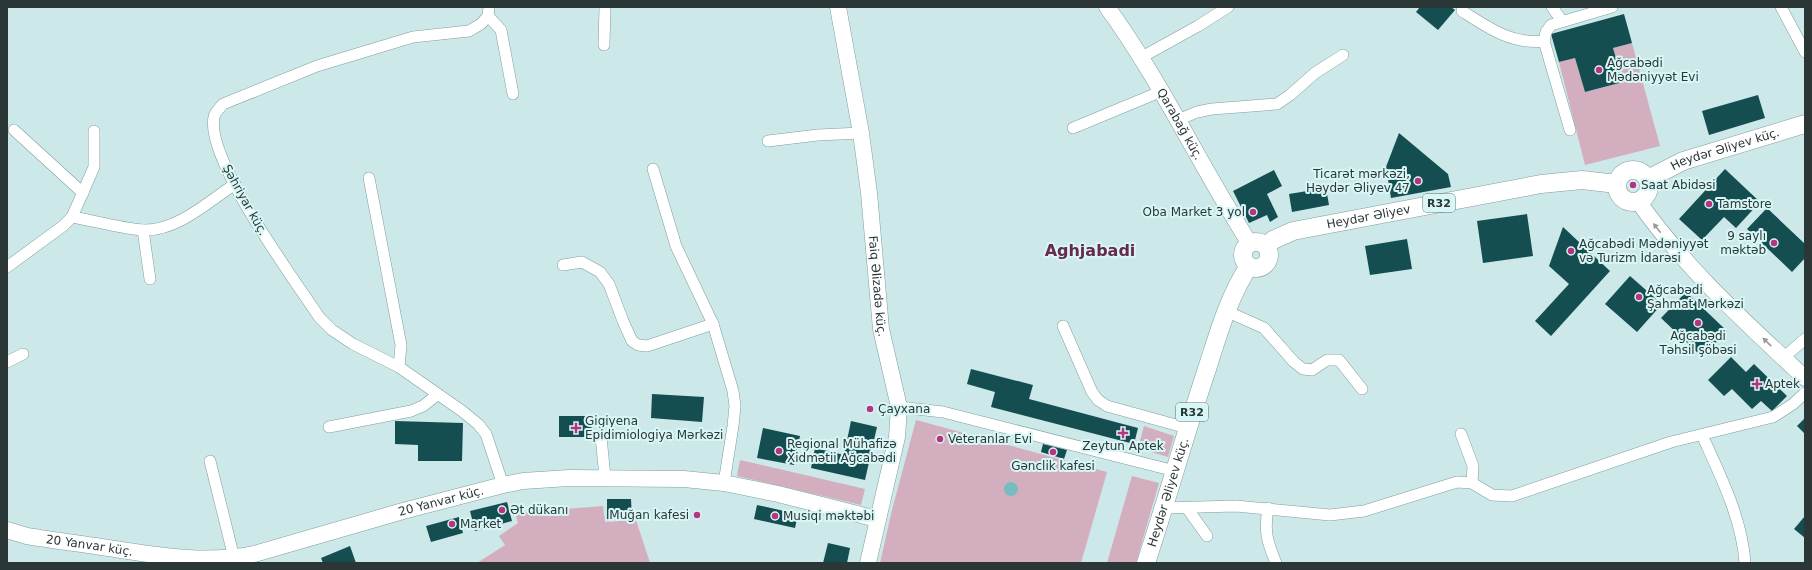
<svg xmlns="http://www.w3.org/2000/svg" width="1812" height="570" font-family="'DejaVu Sans',sans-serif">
	<rect width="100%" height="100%" fill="#cce8e9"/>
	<g fill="#d3aebf">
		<polygon points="1632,43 1660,146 1585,165 1559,62 1575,58 1585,92 1623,82 1613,48"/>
		<polygon points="916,420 1107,472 1081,563 880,563 892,510"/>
		<polygon points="1144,426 1174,436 1168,457 1138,448"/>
		<polygon points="740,460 865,489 861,505 737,476"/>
		<polygon points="1132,476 1159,483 1136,563 1107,563"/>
		<polygon points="603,506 605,522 636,520 650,563 477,563 505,545 499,536 518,523 515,513"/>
	</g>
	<circle fill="#75bdbf" cx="1011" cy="489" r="7"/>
	<g fill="#144e50">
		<polygon points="1420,7 1451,7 1455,10 1438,30 1416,12"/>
		<polygon points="1624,14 1632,43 1613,48 1623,82 1585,92 1575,58 1559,62 1551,34"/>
		<polygon points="1758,95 1765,118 1709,135 1702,111"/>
		<polygon points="1399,133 1448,174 1451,187 1391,198 1386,167"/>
		<polygon points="1725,169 1760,202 1736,228 1724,217 1702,240 1679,219"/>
		<polygon points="1274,170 1282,186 1267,194 1278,217 1270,222 1267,215 1249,223 1233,191"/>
		<polygon points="1326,188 1329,205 1292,212 1289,194"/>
		<polygon points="1767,208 1805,244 1805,258 1792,272 1747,229"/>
		<polygon points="1527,214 1533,256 1483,263 1477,221"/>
		<polygon points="1563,227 1610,271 1551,336 1535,321 1569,284 1549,266"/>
		<polygon points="1407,239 1412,269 1370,275 1365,246"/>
		<polygon points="1630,276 1662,304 1637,332 1605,304"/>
		<polygon points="1686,292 1727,331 1702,357 1661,318"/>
		<polygon points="1731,357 1746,372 1754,364 1787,396 1772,411 1761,401 1752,409 1732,389 1724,396 1708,380"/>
		<polygon points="971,369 1033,385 1029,399 1138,428 1134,444 991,407 995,392 967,384"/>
		<polygon points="652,394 704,397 702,422 651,418"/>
		<polygon points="559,416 591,416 592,437 559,437"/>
		<polygon points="1805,418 1805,434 1797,426"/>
		<polygon points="395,421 463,423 462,461 418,461 418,445 395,444"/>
		<polygon points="851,421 877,427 865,480 811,468 815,448 844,455"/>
		<polygon points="763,428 800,436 794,465 757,458"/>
		<polygon points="1043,444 1067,450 1064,459 1041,452"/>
		<polygon points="607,499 631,499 632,519 607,519"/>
		<polygon points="507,502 512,521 475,531 470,511"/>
		<polygon points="757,505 798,514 795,528 754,519"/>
		<polygon points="1805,516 1805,538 1794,529"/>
		<polygon points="459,517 463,533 431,542 426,526"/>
		<polygon points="828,543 850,548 847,563 823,563"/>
		<polygon points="350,546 356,563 323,563 321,558"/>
	</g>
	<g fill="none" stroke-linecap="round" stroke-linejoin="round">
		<g stroke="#829d9d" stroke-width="12">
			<g id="street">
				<path d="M489,7L488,16L481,24L469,31L413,37L317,66L223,104C220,108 215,112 214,117C205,159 294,279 319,317L332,330L353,344L399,367L462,411L478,424L486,434L503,485"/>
				<polyline points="1552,7 1562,21"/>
				<polyline points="1781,7 1805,52"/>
				<path d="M1462,11C1487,27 1512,45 1544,41L1546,32L1551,25L1612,7"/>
				<polyline points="488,16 501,30 513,94"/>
				<polyline points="1544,41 1570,130"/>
				<polyline points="604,45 605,7"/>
				<polyline points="1142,57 1198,26 1228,7"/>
				<polyline points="1178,120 1197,112 1212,109 1277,104 1290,95 1315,73 1343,55"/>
				<polyline points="1073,128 1162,91"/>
				<polyline points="14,130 83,193"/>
				<polyline points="768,141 818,135 861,133"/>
				<polyline points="653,169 676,246 713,324 733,391 735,406 733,426 724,483"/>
				<polyline points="369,178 401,345 399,367"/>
				<path d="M72,217C95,221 119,228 142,230C176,232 208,202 235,184"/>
				<polyline points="143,230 150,279"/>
				<polyline points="563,265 582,262 600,272 609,284 623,321 632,341 638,345 647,346 713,324"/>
				<polyline points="7,267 63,226 72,217 94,167 94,131"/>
				<polyline points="1226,311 1264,328 1294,362 1303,369 1312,370 1327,360 1339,360 1362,389"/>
				<polyline points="1063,326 1092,392 1098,400 1107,406 1187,428"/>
				<polyline points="1783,358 1805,339"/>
				<polyline points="7,362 23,354"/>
				<polyline points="899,407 943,412 1175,471"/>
				<polyline points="329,427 411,411 423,406 437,395"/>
				<polyline points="1461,434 1473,466 1472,483"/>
				<path d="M1702,435C1720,475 1742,518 1745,563"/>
				<polyline points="601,437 605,477"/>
				<polyline points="210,461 234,558"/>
				<polyline points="1164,508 1236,506 1330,515 1364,511 1457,482 1472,483 1492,495 1512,496 1671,442 1773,417 1793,404 1805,393"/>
				<polyline points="1187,508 1207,536"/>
				<path d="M1268,508C1264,532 1267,541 1276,563"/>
			</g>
		</g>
		<g stroke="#829d9d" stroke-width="17">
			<g id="secondary">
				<path id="s1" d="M838,7L861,133L869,193L881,329L899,407L897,437L868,563"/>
				<path id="s2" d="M1107,7C1161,81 1200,166 1250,244"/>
				<path d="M1638,201C1685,268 1746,323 1805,378"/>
				<path id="s3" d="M7,530L27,536C58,541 90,545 121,550C166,557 209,563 254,554L403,511L503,485L523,481L569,478L684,479L724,483L778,494L877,519"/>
			</g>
		</g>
		<g stroke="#829d9d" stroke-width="19">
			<g id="primary">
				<circle cx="1633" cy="186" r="16"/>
				<path id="s4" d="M1648,179L1683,161L1805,124"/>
				<circle cx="1256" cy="255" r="13"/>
				<path id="s5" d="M1266,246L1273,240L1293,231L1541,184L1582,180L1617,184"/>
				<path id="s6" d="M1146,563C1167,499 1185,435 1206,372C1218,335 1228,298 1249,266"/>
			</g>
		</g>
		<use href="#street" stroke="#fff" stroke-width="11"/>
		<use href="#secondary" stroke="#fff" stroke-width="16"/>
		<use href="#primary" stroke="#fff" stroke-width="18"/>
	</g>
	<defs><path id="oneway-solid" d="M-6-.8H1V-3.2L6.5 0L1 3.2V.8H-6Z"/></defs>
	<g fill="#959b9b">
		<use href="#oneway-solid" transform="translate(1657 228) rotate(-128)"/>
		<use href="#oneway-solid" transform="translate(1767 342) rotate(-136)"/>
	</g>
	<g fill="#b53480" stroke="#d9f6f6" stroke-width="1.5">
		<circle cx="1599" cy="70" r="4"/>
		<circle cx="1418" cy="181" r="4"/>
		<circle cx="1633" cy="185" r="4"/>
		<circle cx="1709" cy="204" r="4"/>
		<circle cx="1253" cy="212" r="4"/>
		<circle cx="1774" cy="243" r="4"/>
		<circle cx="1571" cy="251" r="4"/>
		<circle cx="1639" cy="297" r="4"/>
		<circle cx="1698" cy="323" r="4"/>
		<path d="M1755 378h4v4h4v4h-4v4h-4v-4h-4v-4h4z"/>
		<circle cx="870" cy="409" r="4"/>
		<path d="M574 422h4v4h4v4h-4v4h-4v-4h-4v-4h4z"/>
		<path d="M1121 427h4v4h4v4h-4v4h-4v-4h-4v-4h4z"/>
		<circle cx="940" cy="439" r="4"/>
		<circle cx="779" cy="451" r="4"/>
		<circle cx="1053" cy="452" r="4"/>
		<circle cx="502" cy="510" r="4"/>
		<circle cx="697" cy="515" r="4"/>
		<circle cx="775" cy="516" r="4"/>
		<circle cx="452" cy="524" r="4"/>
	</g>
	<g text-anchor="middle" stroke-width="4" stroke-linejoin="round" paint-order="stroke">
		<g fill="#d9f6f6" stroke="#5f7070" stroke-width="1">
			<rect x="1423" y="194" width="32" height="18" rx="3"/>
			<rect x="1176" y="403" width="32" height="18" rx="3"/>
		</g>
		<g font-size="11" font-weight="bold" fill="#2b3737">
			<text x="1439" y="207">R32</text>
			<text x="1192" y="416">R32</text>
		</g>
		<g font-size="12" fill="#2b3737" stroke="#d9f6f6" text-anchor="start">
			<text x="1607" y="67">Ağcabədi<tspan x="1607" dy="14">Mədəniyyət Evi</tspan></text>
			<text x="1410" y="178" text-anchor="end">Ticarət mərkəzi,<tspan x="1410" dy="14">Həydər Əliyev 47</tspan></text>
			<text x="1641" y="189">Saat Abidəsi</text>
			<text x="1717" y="208">Tamstore</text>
			<text x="1245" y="216" text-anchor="end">Oba Market 3 yol</text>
			<text x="1766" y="240" text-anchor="end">9 saylı<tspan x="1766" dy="14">məktəb</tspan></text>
			<text x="1579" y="248">Ağcabədi Mədəniyyət<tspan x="1579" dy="14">və Turizm İdarəsi</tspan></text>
			<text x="1647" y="294">Ağcabədi<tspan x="1647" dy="14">Şahmat Mərkəzi</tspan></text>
			<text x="1698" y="340" text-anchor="middle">Ağcabədi<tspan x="1698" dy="14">Təhsil şöbəsi</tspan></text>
			<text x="1765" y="388">Aptek</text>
			<text x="878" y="413">Çayxana</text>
			<text x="585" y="425">Gigiyena<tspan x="585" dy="14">Epidimiologiya Mərkəzi</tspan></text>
			<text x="948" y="443">Veteranlar Evi</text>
			<text x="787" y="448">Regional Mühafizə<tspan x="787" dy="14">Xidmətii Ağcabədi</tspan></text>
			<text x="1123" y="450" text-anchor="middle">Zeytun Aptek</text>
			<text x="1053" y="470" text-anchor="middle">Gənclik kafesi</text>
			<text x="510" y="514">Әt dükanı</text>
			<text x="689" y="519" text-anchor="end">Muğan kafesi</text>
			<text x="783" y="520">Musiqi məktəbi</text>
			<text x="460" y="528">Market</text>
		</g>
		<g font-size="12" fill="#2b3737" stroke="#d9f6f6">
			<text dy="4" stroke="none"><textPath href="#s2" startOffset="138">Qarabağ küç.</textPath></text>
			<text dy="4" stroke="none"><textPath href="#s4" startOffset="83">Heydər Əliyev küç.</textPath></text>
			<text transform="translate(245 200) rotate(61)" y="4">Şəhriyar küç.</text>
			<text dy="4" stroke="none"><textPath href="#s5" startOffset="108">Heydər Əliyev</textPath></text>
			<text dy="4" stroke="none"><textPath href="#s1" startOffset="282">Faiq Əlizadə küç.</textPath></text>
			<text dy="4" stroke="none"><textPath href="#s6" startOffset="74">Heydər Əliyev küç.</textPath></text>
			<text dy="4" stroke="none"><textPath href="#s3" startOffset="444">20 Yanvar küç.</textPath></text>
			<text dy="4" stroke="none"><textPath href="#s3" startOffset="84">20 Yanvar küç.</textPath></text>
		</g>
		<g font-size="16" font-weight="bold" fill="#68294b" stroke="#d9f6f6">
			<text x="1090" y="256">Aghjabadi</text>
		</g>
	</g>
	<rect width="1812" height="570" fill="none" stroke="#2b3737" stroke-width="16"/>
</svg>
